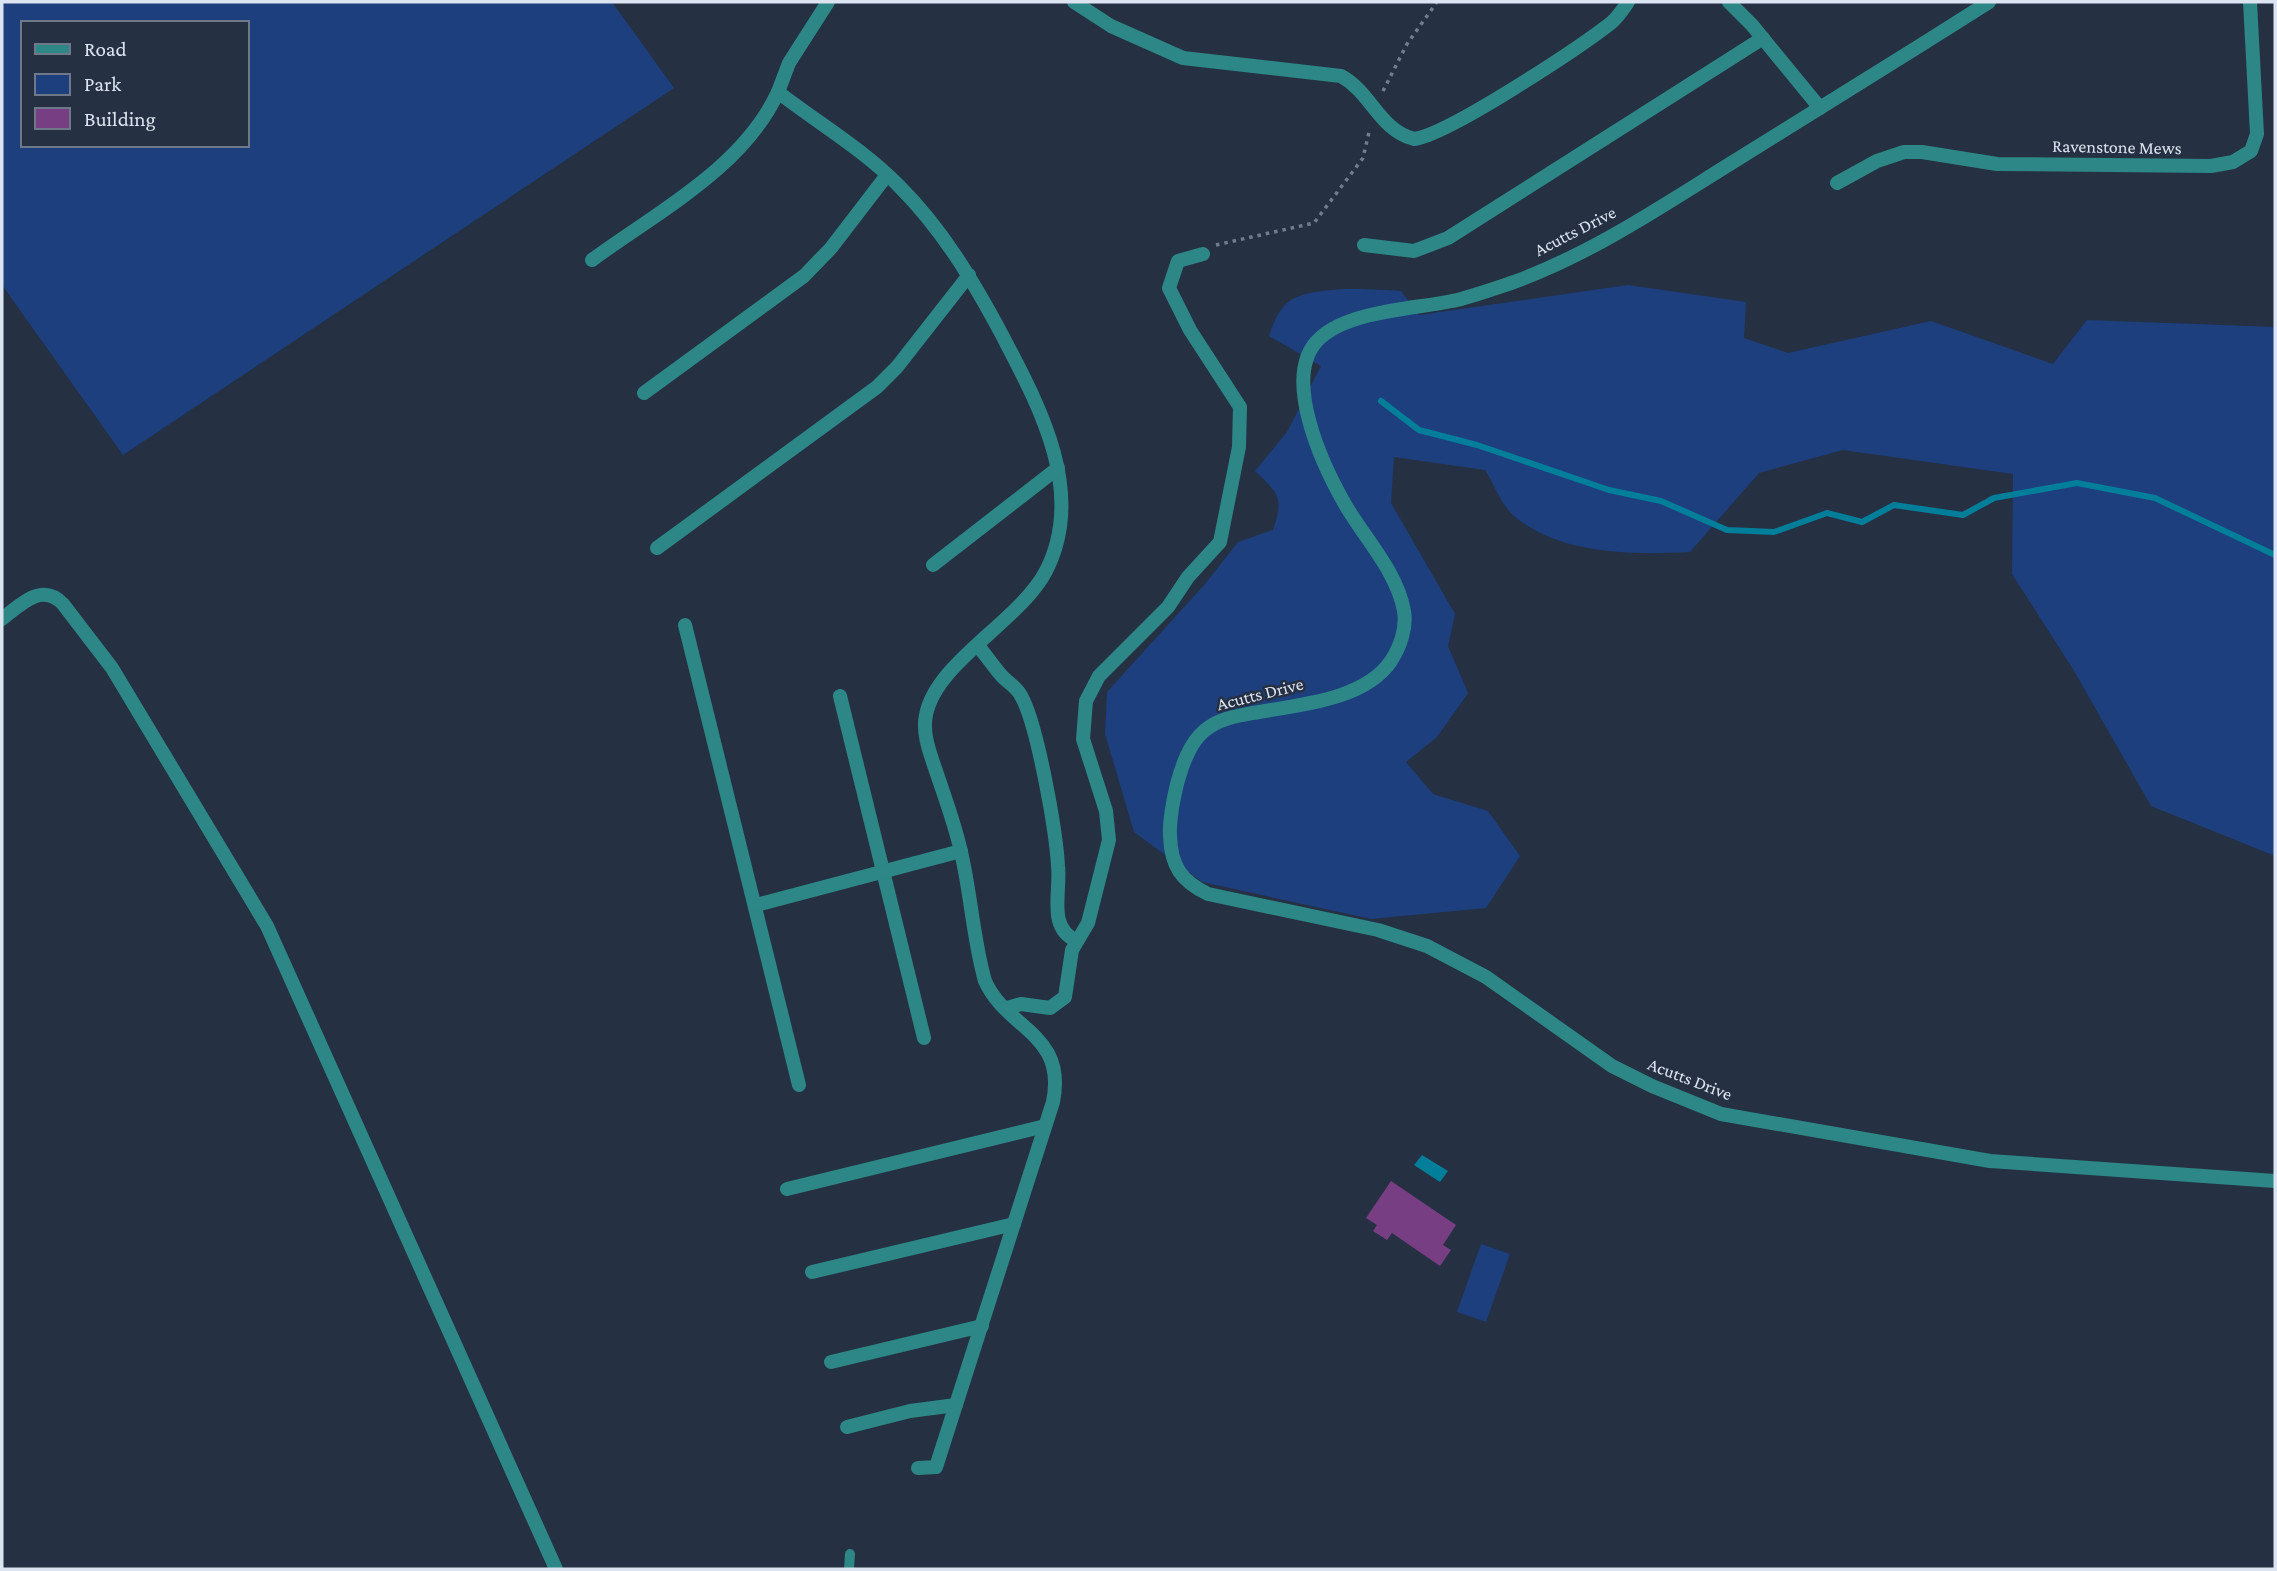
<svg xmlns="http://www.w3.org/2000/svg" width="2277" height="1571" font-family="'Crimson Pro',serif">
	<rect width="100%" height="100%" fill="#253042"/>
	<g fill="#1d3f7e" fill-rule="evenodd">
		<path d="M2,2H612L674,88L123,455L2,285ZM23,23H247V145H23Z"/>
		<path d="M1628,285L1746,302L1744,338L1788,353L1931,321L2053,364L2087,320L2275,327V856L2151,806L2073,669L2012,574L2013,474L1843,450L1759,473L1690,552C1633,555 1560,555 1514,516C1502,506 1494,484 1485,470L1394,457L1391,503L1455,614L1448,646L1468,693L1437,737L1406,762L1433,794L1488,811L1520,856L1486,908L1371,919L1202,882L1134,832L1105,734L1107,692L1205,584L1238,542L1273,530C1284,498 1279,494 1255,471L1287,432L1321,366L1269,336C1274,321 1281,303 1297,297C1324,286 1372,289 1401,291L1419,315Z"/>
		<polygon points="1481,1244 1510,1254 1486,1322 1457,1312"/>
	</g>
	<polygon fill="#007e9a" points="1422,1155 1448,1171 1440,1182 1414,1165"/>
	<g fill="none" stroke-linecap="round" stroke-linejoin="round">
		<polyline stroke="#007e9a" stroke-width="6" points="1381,401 1419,430 1477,445 1609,490 1661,501 1727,530 1774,532 1827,513 1862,522 1894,505 1963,515 1994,498 2077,483 2155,498 2275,555"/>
	</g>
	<polygon fill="#783e83" points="1391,1181 1456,1225 1443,1245 1451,1250 1440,1266 1392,1233 1387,1240 1373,1231 1377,1225 1366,1218"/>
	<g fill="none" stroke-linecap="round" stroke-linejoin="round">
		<g stroke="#727c8c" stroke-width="3.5" stroke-dasharray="3.5 5" stroke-linecap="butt">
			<polyline points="1383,91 1407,44 1437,2"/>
			<polyline points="1216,245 1314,223 1363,158 1370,128"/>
		</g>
		<polyline stroke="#2c8786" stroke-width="10" points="849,1569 850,1554"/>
		<g stroke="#2c8786" stroke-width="14">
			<path d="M828,2L789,63L778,92C818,123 864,150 899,186C942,229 972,279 1001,333C1038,404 1087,491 1046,571C1020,621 936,662 926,715C922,734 930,753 936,771C945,798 955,824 961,852C971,894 973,939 985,981C1007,1030 1067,1033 1053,1102L936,1467L918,1468"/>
			<path d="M1074,2L1111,26L1183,58L1341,76C1371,92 1379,130 1414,139C1448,135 1580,47 1611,23C1618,17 1623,9 1628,2"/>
			<polyline points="1729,2 1752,25 1820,108"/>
			<path d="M1989,2C1904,56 1818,109 1733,162C1662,206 1593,253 1514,282C1496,288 1476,295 1457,300C1418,309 1350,310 1320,338C1279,375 1324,468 1346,506C1366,540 1397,572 1404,611C1407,628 1400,647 1391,661C1364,701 1296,705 1253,713C1236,716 1218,719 1204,731C1189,744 1182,766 1177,784C1173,801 1169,819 1170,836C1171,866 1181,881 1208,894L1378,930L1427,946L1486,977L1612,1066L1652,1086L1721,1114L1990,1161L2275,1181"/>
			<polyline points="1837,183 1877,161 1904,152 1922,152 1997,164 2211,166 2233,162 2251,151 2257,134 2250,2"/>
			<polyline points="1364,245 1414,251 1448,238 1763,38"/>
			<path d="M592,260C657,212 743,168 778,92"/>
			<polyline points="644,393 804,276 831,248 887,175"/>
			<polyline points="657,548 877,387 897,367 969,275"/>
			<polyline points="933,565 1058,468"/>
			<path d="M2,619C21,604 42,582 63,604L112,668L267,926L556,1569"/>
			<polyline points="685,625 799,1085"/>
			<path d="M978,646C986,655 993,666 1001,675C1007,682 1015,686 1020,694C1037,721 1056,831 1058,866C1061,893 1047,928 1077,941"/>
			<polyline points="840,696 924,1038"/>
			<polyline points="756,905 961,851"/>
			<polyline points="1007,1008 1021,1004 1050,1008 1065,997 1072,950 1088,923 1109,840 1106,811 1083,739 1086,701 1099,676 1168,607 1188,577 1220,542 1239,447 1240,407 1190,330 1169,288 1178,261 1203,254"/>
			<polyline points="787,1189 1045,1126"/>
			<polyline points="812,1272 1014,1224"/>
			<polyline points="831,1362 982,1326"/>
			<polyline points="847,1427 910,1411 956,1405"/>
		</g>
	</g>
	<g text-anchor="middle" stroke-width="5" stroke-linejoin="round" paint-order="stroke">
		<g font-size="18" fill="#dde4f1" stroke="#253042">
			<text transform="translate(2117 147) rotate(1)" y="6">Ravenstone Mews</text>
			<text transform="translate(1575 231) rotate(-27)" y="6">Acutts Drive</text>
			<text transform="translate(1260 694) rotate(-14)" y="6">Acutts Drive</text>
			<text transform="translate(1690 1079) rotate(21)" y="6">Acutts Drive</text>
		</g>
	</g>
	<rect width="2277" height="1571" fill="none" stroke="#dde4f1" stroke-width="7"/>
	<rect x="21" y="21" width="228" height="126" fill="#253042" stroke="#6f7888" stroke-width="2"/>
	<rect x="35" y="44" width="35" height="10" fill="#2c8786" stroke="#6f7888" stroke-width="2"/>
	<text x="84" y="56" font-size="21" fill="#dde4f1">Road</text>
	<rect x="35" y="74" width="35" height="21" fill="#1d3f7e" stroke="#6f7888" stroke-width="2"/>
	<text x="84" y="91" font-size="21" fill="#dde4f1">Park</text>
	<rect x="35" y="108" width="35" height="21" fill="#783e83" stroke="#6f7888" stroke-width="2"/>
	<text x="84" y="126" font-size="21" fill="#dde4f1">Building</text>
</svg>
